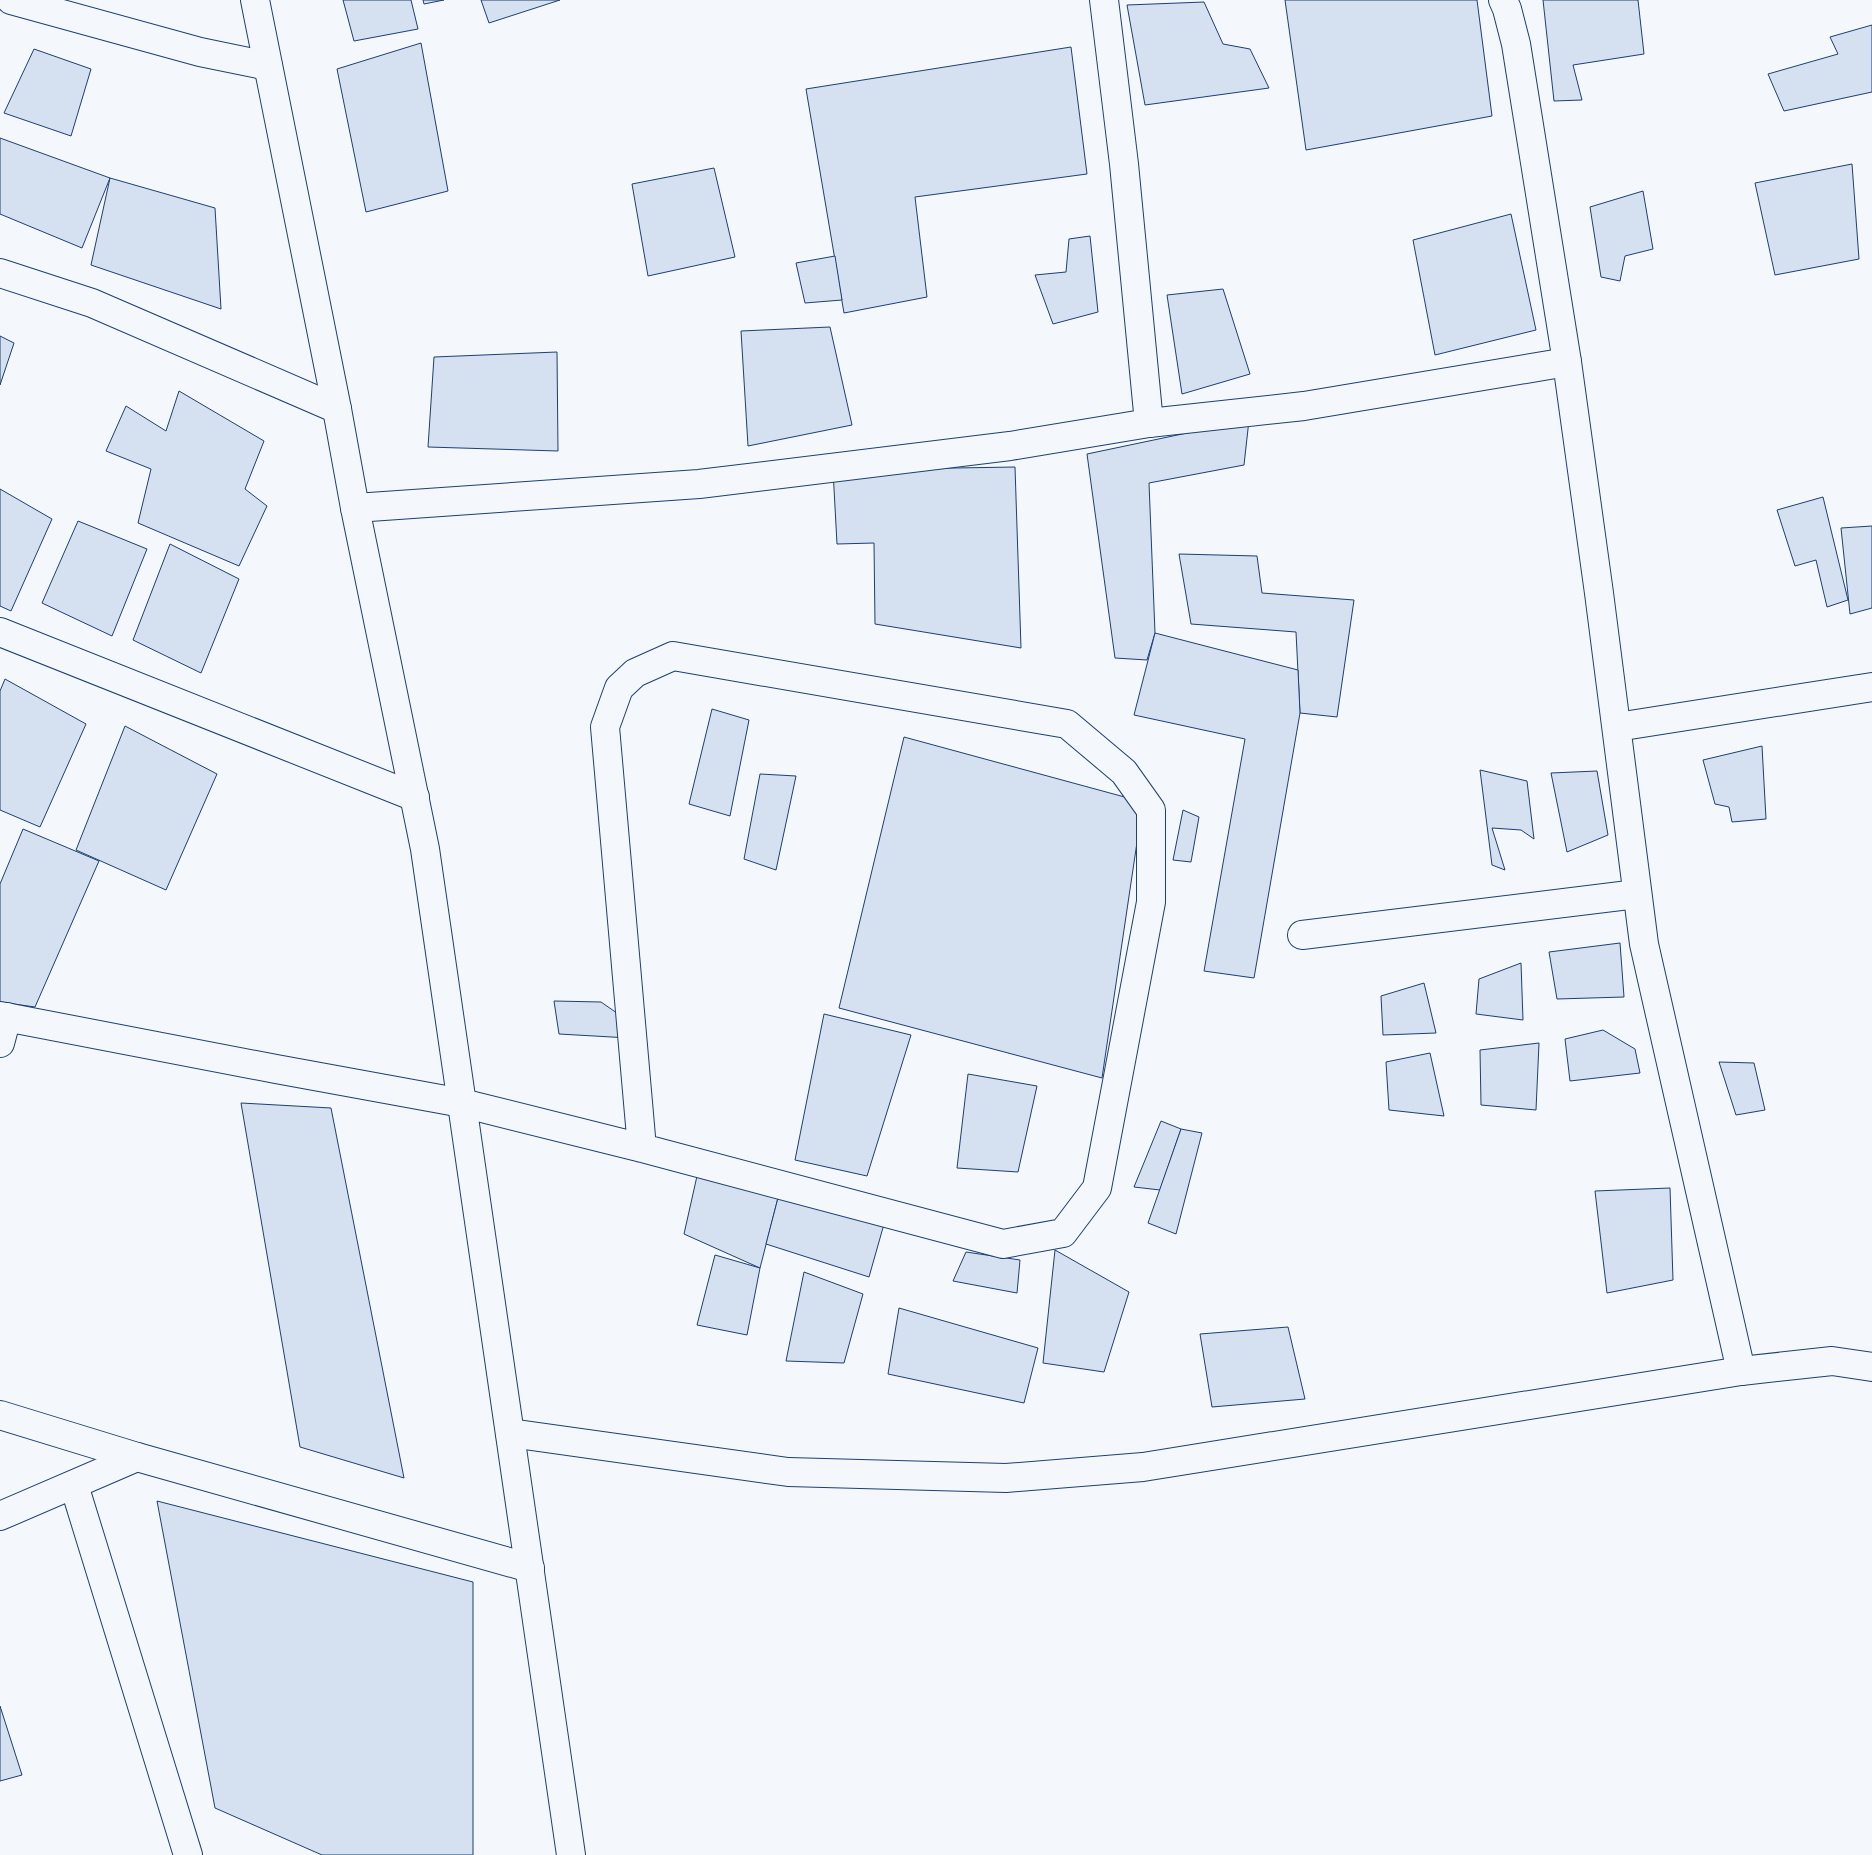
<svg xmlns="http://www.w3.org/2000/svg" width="1872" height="1855" font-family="Merriweather,serif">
	<rect width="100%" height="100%" fill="#f4f7fb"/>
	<g fill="#d5e0f0" stroke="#1d3f73">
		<polygon points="343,0 411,0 418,29 354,41"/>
		<polygon points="423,0 444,0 424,4"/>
		<polygon points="481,0 560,0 489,23"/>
		<polygon points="1285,0 1477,0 1492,116 1306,150"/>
		<polygon points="1543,0 1638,0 1644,54 1573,65 1582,100 1554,101"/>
		<polygon points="1204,2 1223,44 1250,49 1269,88 1145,105 1127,5"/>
		<polygon points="1872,25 1872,92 1784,111 1768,74 1838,54 1830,37"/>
		<polygon points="421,43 448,191 366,212 337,69"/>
		<polygon points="1071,47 1087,174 915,197 927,297 844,313 806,89"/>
		<polygon points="34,49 91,69 71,136 4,113"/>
		<polygon points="0,138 110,178 82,248 0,214"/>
		<polygon points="1852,164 1859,259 1775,275 1755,183"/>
		<polygon points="714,168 735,257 648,276 632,184"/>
		<polygon points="110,178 215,208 221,309 91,265"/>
		<polygon points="1643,191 1653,249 1625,256 1620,281 1601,277 1590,207"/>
		<polygon points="1511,214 1536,330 1435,355 1413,240"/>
		<polygon points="1090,236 1098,312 1053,324 1035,275 1066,272 1069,239"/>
		<polygon points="835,256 842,300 805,303 796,263"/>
		<polygon points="1223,289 1250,374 1182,394 1167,295"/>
		<polygon points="830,327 852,425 748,446 741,331"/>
		<polygon points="0,336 14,343 0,385"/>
		<polygon points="557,352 558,451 428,447 434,357"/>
		<polygon points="179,391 264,441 245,489 267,506 239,566 138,523 151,469 106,451 126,406 166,431"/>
		<polygon points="1249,420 1244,465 1149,483 1155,633 1147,660 1115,658 1087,454"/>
		<polygon points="1015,467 1021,648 875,624 874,543 837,544 833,470"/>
		<polygon points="0,489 52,519 11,611 0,606"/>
		<polygon points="1823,497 1848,600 1827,607 1816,560 1795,566 1777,510"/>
		<polygon points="78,521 147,549 112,636 42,603"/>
		<polygon points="1872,526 1872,608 1850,614 1841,528"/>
		<polygon points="170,544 239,579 201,673 133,640"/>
		<polygon points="1179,554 1257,556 1262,593 1354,600 1337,717 1300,713 1296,632 1191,624"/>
		<polygon points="1155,633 1298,670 1300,713 1254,978 1204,971 1245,739 1134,715"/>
		<polygon points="5,679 86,724 40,827 0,810 0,691"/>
		<polygon points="712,709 749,720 730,816 689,804"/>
		<polygon points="125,726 217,774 166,890 76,850"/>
		<polygon points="904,737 1143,802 1102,1078 839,1008"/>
		<polygon points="1762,746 1766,819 1732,822 1729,807 1715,804 1703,760"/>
		<polygon points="1480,770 1527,781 1534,839 1521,830 1492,828 1505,870 1492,865"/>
		<polygon points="1597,771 1608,835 1567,852 1551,773"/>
		<polygon points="760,774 796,776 776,870 744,859"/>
		<polygon points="1183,810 1199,817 1191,862 1173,860"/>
		<polygon points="23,829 99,861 35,1007 0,1002 0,884"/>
		<polygon points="1620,943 1624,997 1557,999 1549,952"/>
		<polygon points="1521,963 1523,1020 1476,1014 1479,979"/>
		<polygon points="1424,983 1436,1033 1383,1035 1381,996"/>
		<polygon points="554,1001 601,1002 627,1020 629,1038 559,1034"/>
		<polygon points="824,1014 911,1035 867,1176 795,1160"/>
		<polygon points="1603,1030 1635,1049 1640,1073 1570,1081 1565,1039"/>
		<polygon points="1539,1043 1536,1110 1481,1105 1480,1050"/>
		<polygon points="1430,1053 1444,1116 1389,1110 1386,1062"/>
		<polygon points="1719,1062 1754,1063 1765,1110 1736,1115"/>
		<polygon points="968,1074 1037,1086 1018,1172 957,1168"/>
		<polygon points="241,1103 331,1108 404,1478 300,1447"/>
		<polygon points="1161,1121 1181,1129 1160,1190 1134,1187"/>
		<polygon points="1181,1129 1202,1133 1176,1234 1148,1223"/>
		<polygon points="697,1176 779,1194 760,1268 684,1234"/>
		<polygon points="1670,1188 1673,1280 1607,1293 1595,1191"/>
		<polygon points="779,1194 886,1217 869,1277 766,1244"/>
		<polygon points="1055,1250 1129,1292 1104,1372 1043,1363"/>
		<polygon points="966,1252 1020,1260 1017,1293 953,1281"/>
		<polygon points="715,1255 760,1268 747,1335 697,1325"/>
		<polygon points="804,1272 863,1294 844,1363 786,1361"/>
		<polygon points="899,1308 1038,1348 1024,1403 888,1374"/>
		<polygon points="1288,1327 1305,1399 1212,1407 1200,1334"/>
		<polygon points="157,1501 473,1582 473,1855 322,1855 215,1808"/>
		<polygon points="0,1706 22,1775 0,1781"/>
	</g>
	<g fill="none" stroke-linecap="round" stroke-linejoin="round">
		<g stroke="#1d3f73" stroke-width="30">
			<g id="minor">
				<polyline points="11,0 200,52 268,66"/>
				<polyline points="255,0 337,409 355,508 425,849 571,1855"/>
				<polyline points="1104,0 1124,164 1149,423"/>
				<polyline points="1503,0 1507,9 1516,44 1567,362 1599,593 1644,944 1741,1371"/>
				<polyline points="0,273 92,303 337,409"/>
				<polyline points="355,508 699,484 1010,446 1149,423 1304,406 1567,362"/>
				<polyline points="0,632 415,797"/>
				<polyline points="1617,727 1872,687"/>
				<polyline points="1302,935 1637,894"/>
				<polyline points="0,1016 276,1069 462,1103 642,1148 1003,1244 1063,1233 1097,1188 1151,902 1151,810 1124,772 1067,724 673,656 635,673 619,688 605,727 642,1148"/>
				<polyline points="0,1043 7,1017"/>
				<polyline points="0,1415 137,1457 530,1568"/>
				<polyline points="510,1433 788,1472 1006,1478 1143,1467 1741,1371 1832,1361 1872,1367"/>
				<polyline points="74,1485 188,1855"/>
				<polyline points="0,1516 137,1457"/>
			</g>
		</g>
		<use href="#minor" stroke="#f4f7fb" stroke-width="28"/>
	</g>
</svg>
